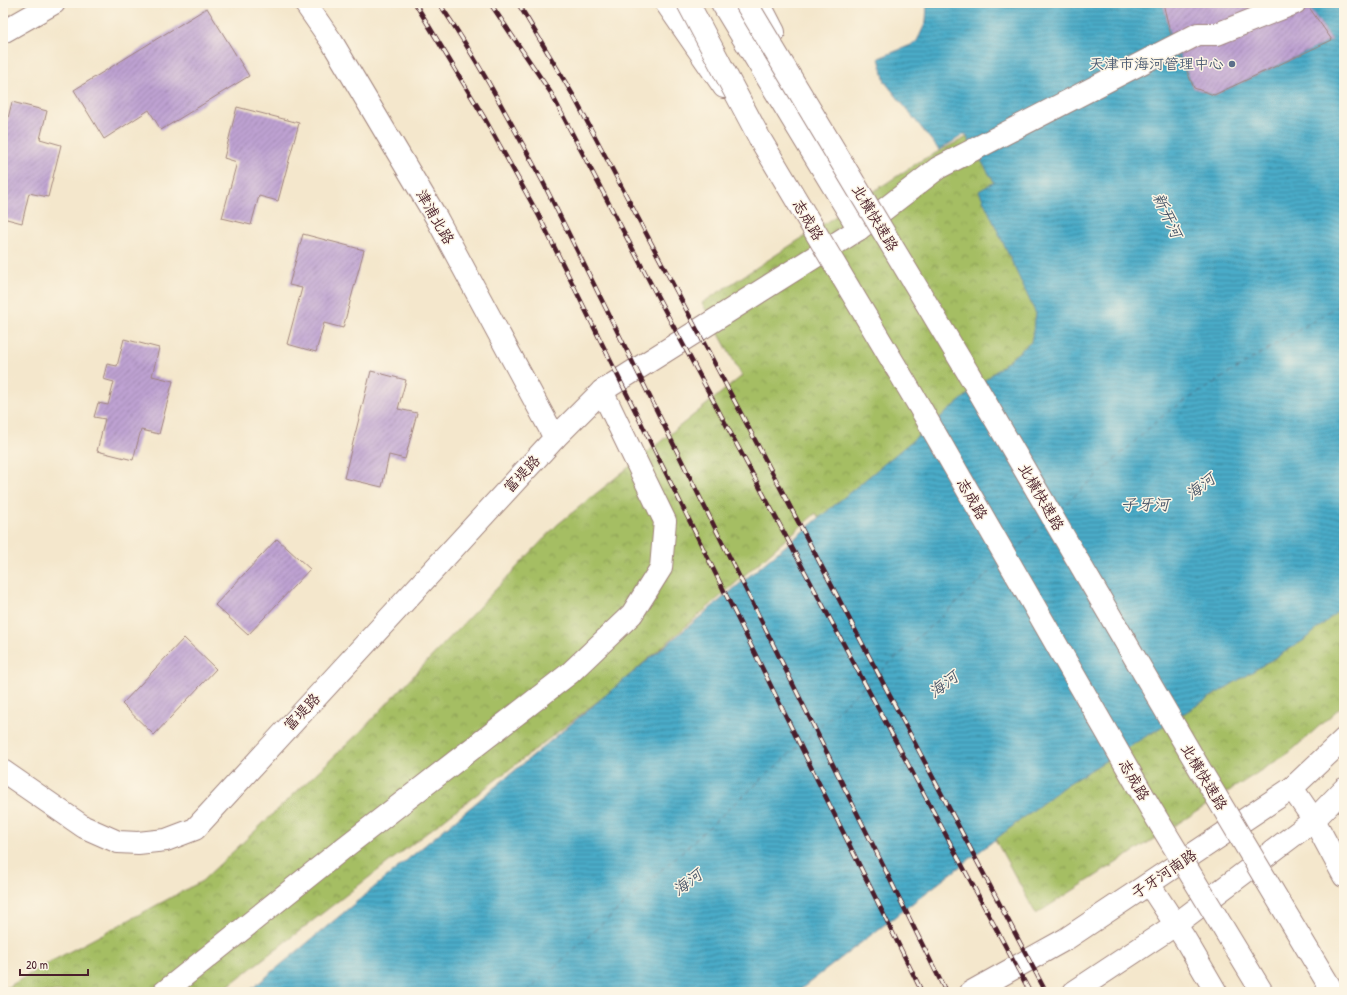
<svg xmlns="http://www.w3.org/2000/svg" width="1347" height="995" font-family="'Patrick Hand','LXGW WenKai TC',sans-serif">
	<defs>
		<pattern id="park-crowns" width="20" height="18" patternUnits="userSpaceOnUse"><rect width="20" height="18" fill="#a5be63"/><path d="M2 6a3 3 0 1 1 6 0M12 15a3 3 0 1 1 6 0" fill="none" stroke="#889a52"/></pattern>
		<pattern id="water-rules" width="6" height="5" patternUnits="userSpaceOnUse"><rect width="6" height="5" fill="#48abc8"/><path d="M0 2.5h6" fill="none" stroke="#3e8ba3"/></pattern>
		<pattern id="building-hatch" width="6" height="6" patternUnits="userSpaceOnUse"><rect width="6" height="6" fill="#bea2d2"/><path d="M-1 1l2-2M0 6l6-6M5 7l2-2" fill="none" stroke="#9c83ab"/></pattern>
	</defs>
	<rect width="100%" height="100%" fill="#fcf5e5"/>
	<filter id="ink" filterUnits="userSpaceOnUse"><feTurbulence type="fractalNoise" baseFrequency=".025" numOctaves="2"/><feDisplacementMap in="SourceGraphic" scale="8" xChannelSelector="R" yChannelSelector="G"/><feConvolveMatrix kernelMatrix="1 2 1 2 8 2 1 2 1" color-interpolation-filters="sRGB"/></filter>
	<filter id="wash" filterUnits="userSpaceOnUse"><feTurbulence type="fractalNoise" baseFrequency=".012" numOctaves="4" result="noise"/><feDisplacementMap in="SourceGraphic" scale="16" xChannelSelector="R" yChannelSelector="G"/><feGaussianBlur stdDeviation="0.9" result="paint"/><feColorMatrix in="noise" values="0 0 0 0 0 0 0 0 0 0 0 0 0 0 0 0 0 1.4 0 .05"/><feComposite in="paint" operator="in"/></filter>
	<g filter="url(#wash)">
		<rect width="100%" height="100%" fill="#f4e7cc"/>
		<polygon fill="url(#park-crowns)" stroke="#786e47" points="1163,3 1344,3 1344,704 1290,752 1036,914 816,513 615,688 220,992 3,992 3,990 52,961 202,881 361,731 557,525 742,376 702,303 922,160 1170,33"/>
		<polygon fill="url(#water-rules)" stroke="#49657a" points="927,3 1163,3 1170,32 1194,88 1214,95 1332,40 1306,3 1344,3 1344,606 1306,639 1066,785 797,992 248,992 1031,342 1036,314 979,191 994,182 965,134 939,150 885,82 879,58 916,43 926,22"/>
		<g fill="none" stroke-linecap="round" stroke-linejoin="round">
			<g stroke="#49576a" stroke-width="1" stroke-dasharray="5 4" stroke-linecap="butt">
				<polyline points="1060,509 1167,412 1344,302"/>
				<polyline points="1014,551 1044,524"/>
				<polyline points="527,992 998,565"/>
			</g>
		</g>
		<g id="blocks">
			<g fill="url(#building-hatch)">
				<polygon points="1163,3 1306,3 1332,40 1214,95 1194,88 1170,32"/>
				<polygon points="207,8 249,76 161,130 149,110 104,139 74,90"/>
				<polygon points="12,102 47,111 40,139 61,145 48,197 29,193 22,223 3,218 3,129 5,130"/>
				<polygon points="237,107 299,123 278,201 259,196 251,225 222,218 237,162 224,158"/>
				<polygon points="303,234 364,250 343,328 324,323 316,352 287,344 302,288 289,285"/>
				<polygon points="124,339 159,348 152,376 173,381 159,434 141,430 133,460 97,451 105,419 94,417 98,403 108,405 114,382 103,379 107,364 117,366"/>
				<polygon points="371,371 406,380 398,409 417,413 405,459 389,455 382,487 344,478"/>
				<polygon points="277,539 310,569 248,635 215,605"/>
				<polygon points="184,638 216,669 154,735 122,704"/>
			</g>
		</g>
	</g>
	<g filter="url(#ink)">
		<use href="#blocks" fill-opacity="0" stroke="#9f837c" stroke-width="1"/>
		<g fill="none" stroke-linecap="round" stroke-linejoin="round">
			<g stroke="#9f837c" stroke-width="24">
				<g id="minor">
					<polyline points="722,3 859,229"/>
					<polyline points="3,32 54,3"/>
					<polyline points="555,438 602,391 859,229 938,168 1198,34 1217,34 1295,3"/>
					<polyline points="1292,788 1314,820 1344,876"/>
					<polyline points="1149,884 1185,939 1216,992"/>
					<polyline points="164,992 345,847 570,673 632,614 661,568 665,521 602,391"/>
				</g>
			</g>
			<g stroke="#9f837c" stroke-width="24">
				<polyline id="tertiary" points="3,771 84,827 118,842 138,843 166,840 195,829 555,438 436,217 332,42 305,3"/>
			</g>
			<g stroke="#9f837c" stroke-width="24">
				<g id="secondary">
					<polyline points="971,992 1066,939 1292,788 1344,739"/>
					<polyline points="1074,992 1175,925 1314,820 1344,789"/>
				</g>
			</g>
			<g stroke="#9f837c" stroke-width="24">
				<g id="trunk">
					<polyline points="666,3 724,87"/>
					<polyline points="759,3 774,32"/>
				</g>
			</g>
			<use href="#minor" stroke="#fff" stroke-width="22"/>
			<use href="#tertiary" stroke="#fff" stroke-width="22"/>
			<use href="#secondary" stroke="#fff" stroke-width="22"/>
			<use href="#trunk" stroke="#fff" stroke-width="22"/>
			<g stroke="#4a1f2b" stroke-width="4.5">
				<g id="rail">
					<polyline points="415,3 485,119 539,216 922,992"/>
					<path d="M439,3C478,60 510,121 543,182L946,992"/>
					<polyline points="490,3 551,93 662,305 1030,992"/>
					<polyline points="518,3 573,95 628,199 1046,992"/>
				</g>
			</g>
			<use href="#rail" stroke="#fcf5e5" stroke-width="3" stroke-dasharray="9" stroke-linecap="butt"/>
			<g stroke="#9f837c" stroke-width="24" stroke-linecap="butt">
				<g id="trunk-bridge">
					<polyline points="688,3 760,139 918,404 1151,809 1262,992"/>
					<polyline points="746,3 967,371 1201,771 1333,992"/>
				</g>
			</g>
			<use href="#trunk-bridge" stroke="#fff" stroke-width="22"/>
		</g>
	</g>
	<circle fill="#5c6f8a" stroke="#fcf5e5" stroke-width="1.5" cx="1232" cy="64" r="4"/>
	<g text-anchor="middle" stroke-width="3" stroke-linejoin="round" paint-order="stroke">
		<g font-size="15" fill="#4e5e75" stroke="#fcf5e5" text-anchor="end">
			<text x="1224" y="69">天津市海河管理中心</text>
		</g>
		<g font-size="15" fill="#4a1f2b" stroke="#fcf5e5">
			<text transform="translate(435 217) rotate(60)" y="5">津浦北路</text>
			<text transform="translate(875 218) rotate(59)" y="5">北横快速路</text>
			<text transform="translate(808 220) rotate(59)" y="5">志成路</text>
			<text transform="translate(522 474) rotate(-47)" y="5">富堤路</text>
			<text transform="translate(1041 497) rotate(60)" y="5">北横快速路</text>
			<text transform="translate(972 499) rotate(60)" y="5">志成路</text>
			<text transform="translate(302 712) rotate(-47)" y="5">富堤路</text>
			<text transform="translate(1204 777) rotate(59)" y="5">北横快速路</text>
			<text transform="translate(1134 780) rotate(60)" y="5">志成路</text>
			<text transform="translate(1164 874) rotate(-34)" y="5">子牙河南路</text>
		</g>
		<g font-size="16" font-style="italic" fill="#49576a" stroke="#fcf5e5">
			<text transform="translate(1168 215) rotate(65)" y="6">新开河</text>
			<text transform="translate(1200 486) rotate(-38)" y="6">海河</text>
			<text x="1145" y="510">子牙河</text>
			<text transform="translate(943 684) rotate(-38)" y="6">海河</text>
			<text transform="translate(687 882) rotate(-38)" y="6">海河</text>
		</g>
	</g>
	<rect width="1347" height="995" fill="none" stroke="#fcf5e5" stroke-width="16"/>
	<path d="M20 969v6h68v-6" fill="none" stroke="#4a1f2b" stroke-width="2"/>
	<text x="26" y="969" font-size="12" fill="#4a1f2b" stroke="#fcf5e5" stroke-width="3" paint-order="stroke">20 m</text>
</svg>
